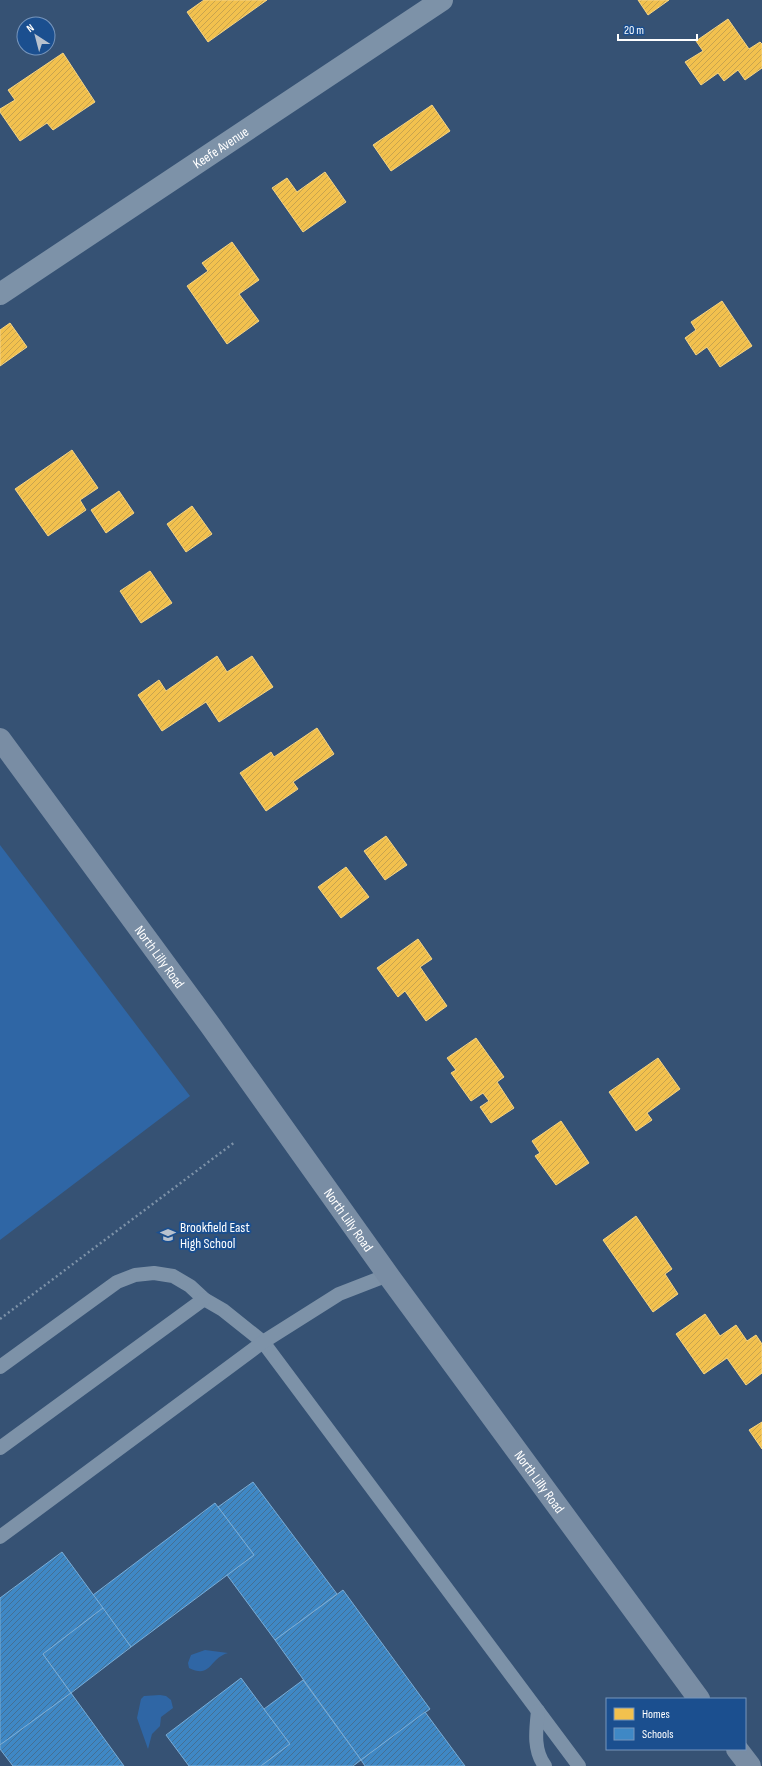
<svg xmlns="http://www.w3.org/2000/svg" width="762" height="1766" font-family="'Sofia Sans Condensed',sans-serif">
	<defs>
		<pattern id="homes-hatch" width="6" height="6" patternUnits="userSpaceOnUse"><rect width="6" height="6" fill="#f2c14e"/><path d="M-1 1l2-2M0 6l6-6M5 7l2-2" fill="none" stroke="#c8a44e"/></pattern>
		<pattern id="schools-hatch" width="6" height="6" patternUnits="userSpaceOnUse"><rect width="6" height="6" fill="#3f88c5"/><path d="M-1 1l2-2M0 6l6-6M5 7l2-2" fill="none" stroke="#447095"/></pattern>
	</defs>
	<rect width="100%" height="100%" fill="#365274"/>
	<g fill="#2f66a5">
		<polygon points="0,845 190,1096 0,1240"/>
		<path d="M205,1650L228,1653C209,1658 212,1679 189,1668L188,1663L191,1655Z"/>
		<polygon points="160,1695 166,1696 171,1700 173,1708 161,1717 160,1726 152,1734 148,1749 137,1718 141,1699 144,1696"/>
	</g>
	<g fill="url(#homes-hatch)" stroke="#f6d483">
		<polygon points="204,0 267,0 208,42 187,12"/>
		<polygon points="638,0 669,0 648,15"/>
		<polygon points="728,19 749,49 760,42 762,44 762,68 745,80 738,70 724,81 718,73 701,85 685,62 703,51 696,41"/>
		<polygon points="63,53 95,102 53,130 47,123 20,141 0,112 0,109 15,100 8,90"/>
		<polygon points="432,105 450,131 391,171 373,145"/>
		<polygon points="325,172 346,202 303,232 272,188 287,178 297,192"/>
		<polygon points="232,242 259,280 239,294 259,321 227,344 187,286 208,271 202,263"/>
		<polygon points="722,301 752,346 720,367 707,347 696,355 685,338 696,330 691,322"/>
		<polygon points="10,323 27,347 0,366 0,330"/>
		<polygon points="72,450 98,488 80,500 86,510 48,536 15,489"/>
		<polygon points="119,491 134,513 106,533 91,510"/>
		<polygon points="192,506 212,534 186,552 167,524"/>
		<polygon points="150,571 172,603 141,623 120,591"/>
		<polygon points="217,656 227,672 252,656 273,687 219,722 206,702 162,731 138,695 159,680 166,691"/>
		<polygon points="317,728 334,754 293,782 298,789 266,811 240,773 271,752 274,757"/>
		<polygon points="386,836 407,865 385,880 364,851"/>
		<polygon points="346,867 369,897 341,918 318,887"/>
		<polygon points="418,939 432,959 420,967 447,1006 426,1021 405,991 398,997 377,968"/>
		<polygon points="476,1038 504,1077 497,1082 514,1108 491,1123 480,1107 489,1101 483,1093 471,1101 451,1073 456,1070 447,1058"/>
		<polygon points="658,1058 680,1089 647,1113 652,1120 636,1131 609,1092"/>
		<polygon points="561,1121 589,1163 556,1185 535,1156 540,1153 532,1141"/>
		<polygon points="636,1216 672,1269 665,1274 678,1294 653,1312 603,1240"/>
		<polygon points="705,1314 720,1336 736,1325 747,1341 756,1335 762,1344 762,1373 746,1385 727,1358 704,1374 676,1334"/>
		<polygon points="762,1422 762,1449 749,1430"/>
	</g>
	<g fill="url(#schools-hatch)" stroke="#79acd6">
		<polygon points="253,1482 337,1594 275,1640 227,1575 254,1555 218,1507"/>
		<polygon points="215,1503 254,1555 131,1647 93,1595"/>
		<polygon points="62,1552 103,1608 43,1654 71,1693 0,1745 0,1598"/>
		<polygon points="343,1590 430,1709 361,1760 275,1640"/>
		<polygon points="103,1608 131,1647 71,1693 43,1654"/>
		<polygon points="241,1678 290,1744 261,1766 189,1766 166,1735"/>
		<polygon points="303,1680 361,1760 353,1766 261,1766 290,1744 264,1709"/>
		<polygon points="71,1693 124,1766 13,1766 0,1749 0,1745"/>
		<polygon points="425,1712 465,1766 365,1766 361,1760"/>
	</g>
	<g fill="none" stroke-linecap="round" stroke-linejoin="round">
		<polyline stroke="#7d92a8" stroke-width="2.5" stroke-dasharray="2 3" stroke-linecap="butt" points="0,1319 235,1142"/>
		<g stroke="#7d92a8" stroke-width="14">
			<polyline points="0,1367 117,1282 135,1275 154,1273 173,1276 190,1286 204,1299 223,1310 263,1342 579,1766"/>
			<polyline points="0,1448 204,1299"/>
			<polyline points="0,1537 263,1342 339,1294 388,1275"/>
			<path d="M538,1711C536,1730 533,1750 545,1766"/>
		</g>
		<path stroke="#7d92a8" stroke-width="22" id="s1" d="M0,294L442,0"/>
		<g stroke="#798da4" stroke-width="22">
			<path id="s2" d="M0,739L210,1025L388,1275L699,1699"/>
			<polyline points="737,1749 750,1766"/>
		</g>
	</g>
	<defs>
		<g id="school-bare" transform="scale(1.2)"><path d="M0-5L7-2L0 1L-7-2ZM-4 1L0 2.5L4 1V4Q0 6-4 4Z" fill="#b9c2ce" stroke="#1b4f8f" stroke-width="2.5" paint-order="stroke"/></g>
	</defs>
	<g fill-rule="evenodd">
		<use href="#school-bare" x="168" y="1235"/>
	</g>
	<g text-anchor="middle" stroke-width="4" stroke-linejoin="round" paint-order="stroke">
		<g font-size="14" fill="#fff" stroke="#1b4f8f">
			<text dy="5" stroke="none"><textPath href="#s1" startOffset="265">Keefe Avenue</textPath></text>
			<text dy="5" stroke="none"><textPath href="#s2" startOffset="270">North Lilly Road</textPath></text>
			<text dy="5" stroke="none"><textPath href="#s2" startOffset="594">North Lilly Road</textPath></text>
			<text dy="5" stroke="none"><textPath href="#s2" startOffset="918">North Lilly Road</textPath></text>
		</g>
		<g font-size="14" fill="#fff" stroke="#1b4f8f" text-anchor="start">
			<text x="180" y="1232">Brookfield East<tspan x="180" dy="16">High School</tspan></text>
		</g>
	</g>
	<rect x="606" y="1698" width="140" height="52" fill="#1b4f8f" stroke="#7695bc"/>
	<rect x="614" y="1708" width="20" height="12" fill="#f2c14e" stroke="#7695bc"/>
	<text x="642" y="1718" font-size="12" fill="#ffffff">Homes</text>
	<rect x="614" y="1728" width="20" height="12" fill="#3f88c5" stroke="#7695bc"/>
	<text x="642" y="1738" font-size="12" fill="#ffffff">Schools</text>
	<g transform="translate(36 36) rotate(324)"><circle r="19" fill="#1b4f8f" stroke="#7695bc"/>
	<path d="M0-3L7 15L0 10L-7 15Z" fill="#b9c2ce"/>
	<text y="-6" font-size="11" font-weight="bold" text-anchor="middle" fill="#ffffff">N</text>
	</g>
	<path d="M618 34v6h79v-6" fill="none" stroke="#ffffff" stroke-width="2"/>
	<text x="624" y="34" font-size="12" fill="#ffffff" stroke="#1b4f8f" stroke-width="3" paint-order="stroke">20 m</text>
</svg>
